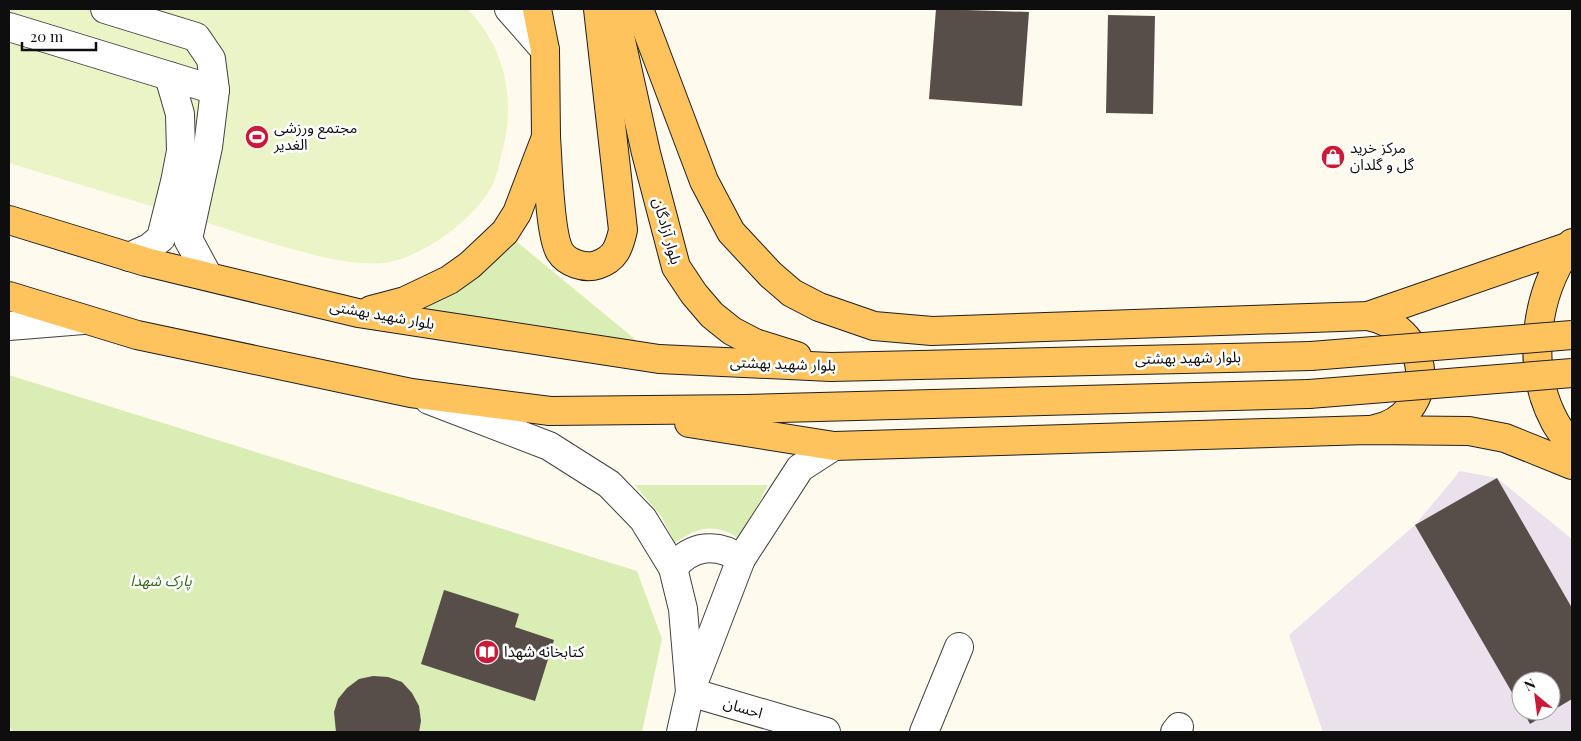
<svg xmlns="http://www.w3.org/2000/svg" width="1581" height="741" font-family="'Playfair Display','Noto Sans Arabic',serif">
	<rect width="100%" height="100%" fill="#fffaee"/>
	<path fill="#eae1ed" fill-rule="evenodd" d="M1460,471L1497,478L1572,539V732H1323L1289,635L1415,525ZM1521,681H1551V711H1521Z"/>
	<g fill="#d9edb4">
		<polygon points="505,232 659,359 358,313 405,301"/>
		<polygon points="9,375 637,571 662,639 642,732 13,732 9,726"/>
		<path d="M635,485H768L740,540C717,522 697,527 675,543L661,516Z"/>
	</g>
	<path fill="#eaf4c7" d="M9,9H467C504,44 516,99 503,148C500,159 498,173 493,184C476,218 427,254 390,262C345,271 256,238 211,224C143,204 76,183 9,163Z"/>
	<g fill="#574d49">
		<polygon points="936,9 1029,12 1022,106 929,99"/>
		<polygon points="1108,15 1155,16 1153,114 1106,113"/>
		<polygon points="1497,478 1572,608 1572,699 1530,724 1523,711 1551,711 1551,681 1521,681 1521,708 1415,525"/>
		<polygon points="444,590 519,614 515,627 554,640 535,701 421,664"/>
		<polygon points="373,676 388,677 402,682 412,693 419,706 421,721 419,732 336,732 334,712 338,699 347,688 359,679"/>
	</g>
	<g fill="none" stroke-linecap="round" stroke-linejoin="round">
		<g stroke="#414141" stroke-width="30">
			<g id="minor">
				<polyline points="105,9 196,37 211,59 215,90 208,147 188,239 208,276"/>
				<polyline points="509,9 545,50"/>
				<polyline points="9,27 215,90"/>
				<polyline points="129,257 149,248 161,238 175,182 181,151 180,114 169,76"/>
				<polyline points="9,326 83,320"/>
				<polyline points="429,400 549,446 609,484 643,519 673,568 683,609 690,692"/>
				<path d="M673,568C691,545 717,542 741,559"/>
				<polyline points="690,692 826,732"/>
				<polyline points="681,732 690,692 741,559 800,468 834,446"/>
				<polyline points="924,732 959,647"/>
				<polyline points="1175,732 1179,727"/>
			</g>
		</g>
		<g stroke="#1f1f1f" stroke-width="30">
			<g id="major">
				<polyline points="614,9 646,153 676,267 694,294 712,315 732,331 755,343 797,356"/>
				<polyline points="639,9 704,181 731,232 771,275 792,293 819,307 874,326 932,331 1368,316 1570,246"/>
				<path d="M546,137C548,161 549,234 560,252C567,263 585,269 597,265C615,259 619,248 623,230L598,9"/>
				<polyline points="9,220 146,262 358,313 659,359 831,367 1311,356"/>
				<path d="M1572,243C1535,292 1525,367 1555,422C1560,431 1567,439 1572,448"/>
				<polyline points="9,296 137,335 411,393 550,411 745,409 1309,394"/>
				<polyline points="371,310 405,301 449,280 470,265 486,250 505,232 517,213 546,137 545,50 537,9"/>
				<path d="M1368,316C1434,329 1439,415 1375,429"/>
				<polyline points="689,423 834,446 1368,430 1469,431 1505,438 1572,465"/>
			</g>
		</g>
		<use href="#minor" stroke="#fff" stroke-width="28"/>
		<use href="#major" stroke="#ffc35e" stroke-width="28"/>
		<g stroke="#1f1f1f" stroke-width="30" stroke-linecap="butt">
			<g id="major-bridge">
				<polyline points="1311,356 1572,335"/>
				<polyline points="1309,394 1572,373"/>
			</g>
		</g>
		<use href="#major-bridge" stroke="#ffc35e" stroke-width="28"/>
	</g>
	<defs>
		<g id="stadium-disc" transform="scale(1.25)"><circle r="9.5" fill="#ca1939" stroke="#fff"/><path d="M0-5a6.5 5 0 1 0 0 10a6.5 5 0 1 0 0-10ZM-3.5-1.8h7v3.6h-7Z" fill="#fff"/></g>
		<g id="shop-disc" transform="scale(1.25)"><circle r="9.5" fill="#ca1939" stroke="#fff"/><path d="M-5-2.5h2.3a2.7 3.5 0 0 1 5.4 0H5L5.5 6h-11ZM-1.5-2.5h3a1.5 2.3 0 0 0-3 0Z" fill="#fff"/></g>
		<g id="library-disc" transform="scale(1.25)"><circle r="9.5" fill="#ca1939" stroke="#fff"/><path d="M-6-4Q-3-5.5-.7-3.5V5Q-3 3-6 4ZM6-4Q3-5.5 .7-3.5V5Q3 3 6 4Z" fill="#fff"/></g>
	</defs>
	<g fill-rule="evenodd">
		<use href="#stadium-disc" x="257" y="137"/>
		<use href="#shop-disc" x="1333" y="157"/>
		<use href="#library-disc" x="487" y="652"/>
	</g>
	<g text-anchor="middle" stroke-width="5" stroke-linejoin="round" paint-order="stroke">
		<g font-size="15" fill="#0e0e0e" stroke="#fff" text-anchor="start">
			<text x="274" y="133">مجتمع ورزشی<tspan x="274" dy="17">الغدیر</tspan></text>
			<text x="1350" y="153">مرکز خرید<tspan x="1350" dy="17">گل و گلدان</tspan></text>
			<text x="504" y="657">کتابخانه شهدا</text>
		</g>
		<g font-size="15" fill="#0e0e0e" stroke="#fff">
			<text transform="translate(667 231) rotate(74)" y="5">بلوار آزادگان</text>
			<text transform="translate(382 315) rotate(10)" y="5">بلوار شهید بهشتی</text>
			<text transform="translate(1188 358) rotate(-1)" y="5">بلوار شهید بهشتی</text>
			<text transform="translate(783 364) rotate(2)" y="5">بلوار شهید بهشتی</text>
			<text transform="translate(743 708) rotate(17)" y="5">احسان</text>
		</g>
		<g font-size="15" font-style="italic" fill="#346b18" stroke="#fff">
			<text x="161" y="586">پارک شهدا</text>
		</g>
	</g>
	<rect width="1581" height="741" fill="none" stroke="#0e0e0e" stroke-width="20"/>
	<g transform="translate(1536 696) rotate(331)"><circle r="24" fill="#ffffff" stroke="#9f9f9f"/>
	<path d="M0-4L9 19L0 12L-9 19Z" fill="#ca1939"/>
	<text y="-8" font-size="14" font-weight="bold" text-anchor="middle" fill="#0e0e0e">N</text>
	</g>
	<path d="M22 42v8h74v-8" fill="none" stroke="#0e0e0e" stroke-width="2.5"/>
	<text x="30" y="42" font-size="15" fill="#0e0e0e" stroke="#ffffff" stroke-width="4" paint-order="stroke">20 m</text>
</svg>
